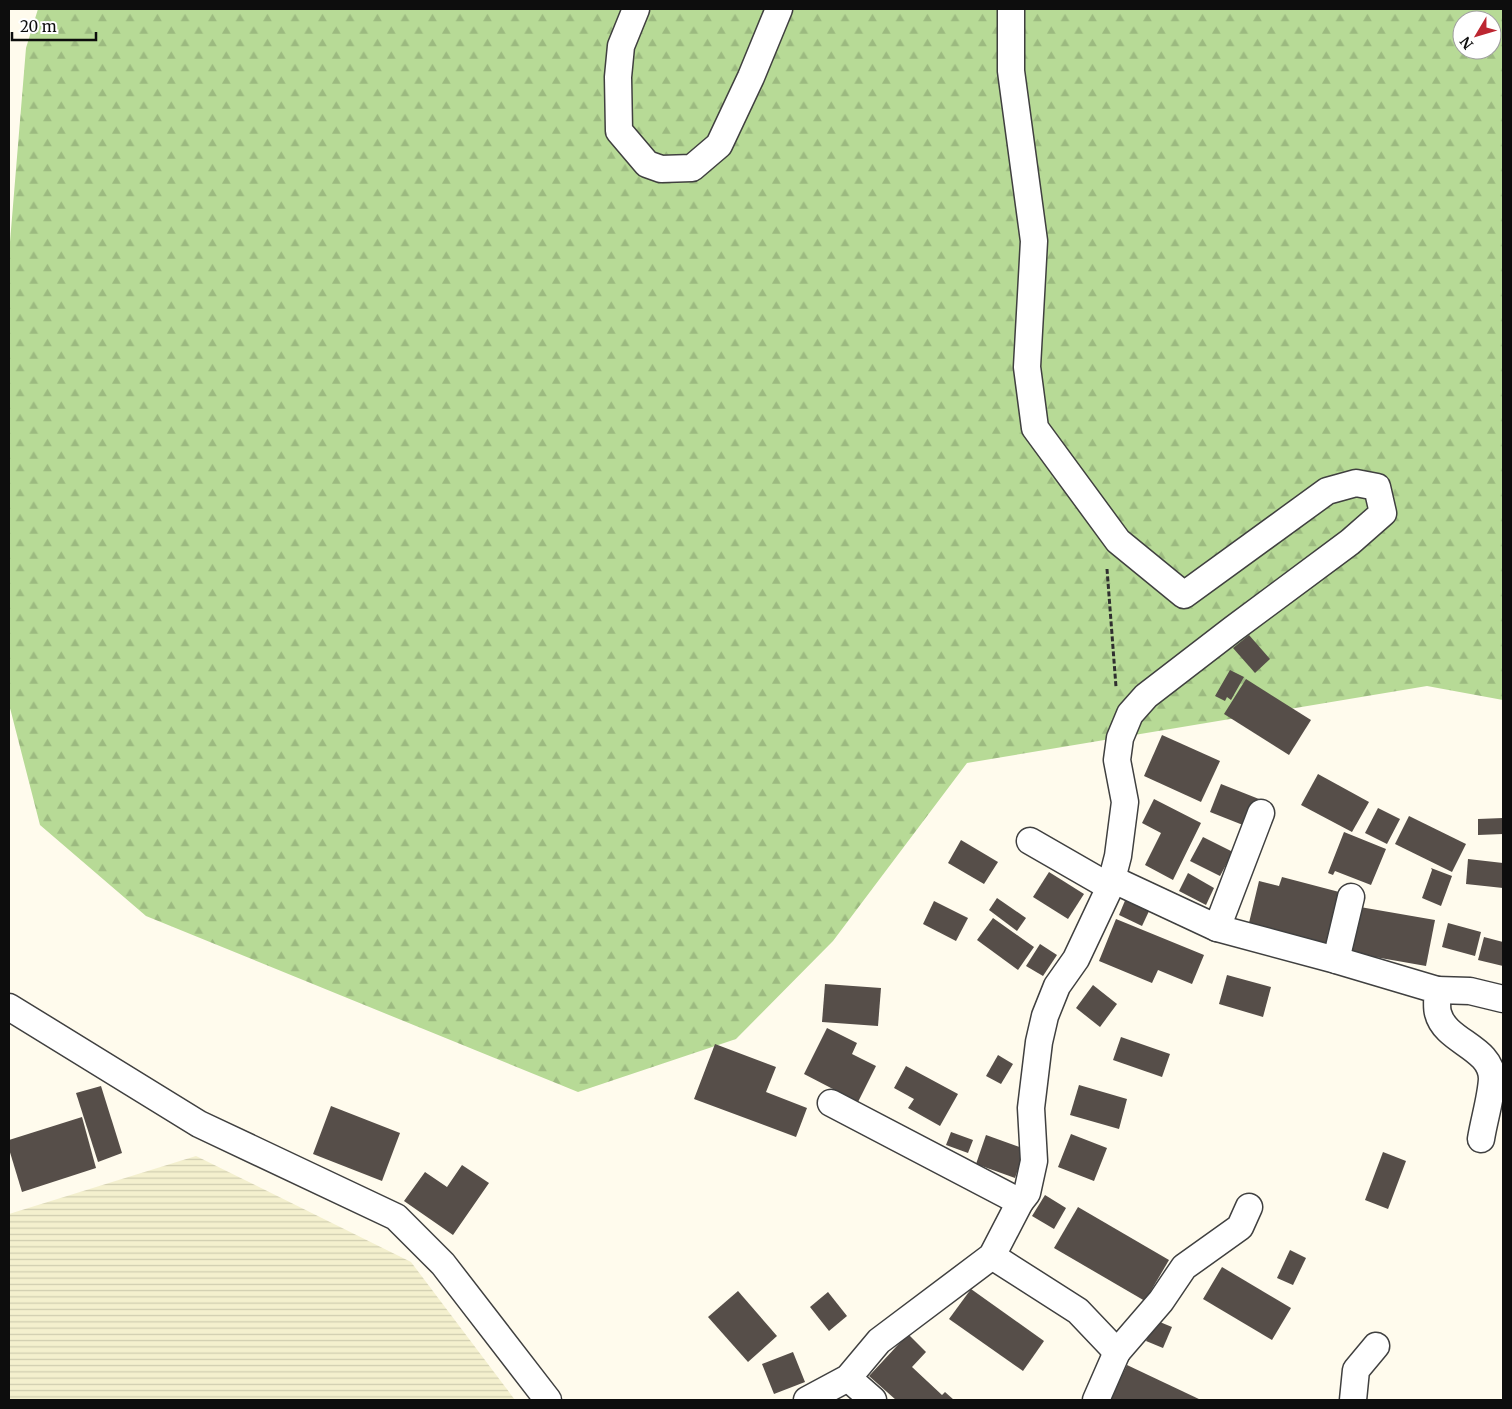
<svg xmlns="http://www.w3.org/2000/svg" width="1512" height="1409" font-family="Merriweather,serif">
	<defs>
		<pattern id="farmland-rules" width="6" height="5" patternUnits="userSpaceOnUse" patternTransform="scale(1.25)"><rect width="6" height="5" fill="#f4f0ce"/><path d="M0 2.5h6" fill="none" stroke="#d0cdb0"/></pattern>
		<pattern id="forest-firs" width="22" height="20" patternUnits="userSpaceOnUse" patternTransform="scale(1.25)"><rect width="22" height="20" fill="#b7da96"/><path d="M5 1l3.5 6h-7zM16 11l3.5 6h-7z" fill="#9cba80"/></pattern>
	</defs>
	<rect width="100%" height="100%" fill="#fffbed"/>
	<polygon fill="url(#farmland-rules)" points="196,1156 411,1262 515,1400 9,1400 9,1214"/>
	<path fill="url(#forest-firs)" fill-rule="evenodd" d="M38,9H1503V700L1427,686L967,763L833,941L736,1039L578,1092L146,916L40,825L9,704V254L26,48ZM1462,20H1492V50H1462Z"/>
	<g fill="#564e49">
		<polygon points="1249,635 1270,659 1255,673 1233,648"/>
		<polygon points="1230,670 1244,677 1231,700 1227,697 1225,701 1215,696"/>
		<polygon points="1246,679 1311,720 1289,755 1224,714"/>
		<polygon points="1162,735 1220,761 1201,802 1144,776"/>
		<polygon points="1318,774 1369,802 1352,832 1301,805"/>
		<polygon points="1221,784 1259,799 1248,827 1210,812"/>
		<polygon points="1154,799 1201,823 1173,880 1145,865 1161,833 1142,823"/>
		<polygon points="1378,808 1400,819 1387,844 1365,833"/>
		<polygon points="1409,816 1466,844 1452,872 1395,844"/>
		<polygon points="1503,818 1503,834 1478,835 1478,819"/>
		<polygon points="1344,832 1386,849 1371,885 1335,871 1333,875 1328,873"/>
		<polygon points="1203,837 1233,852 1220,876 1190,861"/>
		<polygon points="961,840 998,862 984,884 948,863"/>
		<polygon points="1468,859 1503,863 1503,888 1466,884"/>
		<polygon points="1431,868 1452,876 1441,906 1422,898 1432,870"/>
		<polygon points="1049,872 1084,894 1068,919 1033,897"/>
		<polygon points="1188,873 1214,888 1206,905 1179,891"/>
		<polygon points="1282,877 1343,893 1330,947 1248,927 1259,881 1279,886"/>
		<polygon points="1129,891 1150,909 1142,926 1119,915"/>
		<polygon points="997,898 1026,918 1017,931 989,910"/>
		<polygon points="934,901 968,918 956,941 923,924"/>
		<polygon points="1360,907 1435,920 1426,966 1352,953"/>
		<polygon points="993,918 1034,947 1018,970 977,940"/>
		<polygon points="1116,919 1204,955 1192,984 1158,970 1152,983 1099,961"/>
		<polygon points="1448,923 1481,932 1475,956 1442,947"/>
		<polygon points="1484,937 1503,942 1503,966 1478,960"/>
		<polygon points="1040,944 1057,955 1043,976 1026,966"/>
		<polygon points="1227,975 1271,987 1263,1017 1219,1004"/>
		<polygon points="825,984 881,988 878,1026 822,1022"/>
		<polygon points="1093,985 1117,1004 1100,1027 1076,1008"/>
		<polygon points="827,1028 857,1043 852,1054 876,1066 858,1102 804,1074"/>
		<polygon points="1121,1037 1170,1054 1162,1077 1113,1060"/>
		<polygon points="715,1044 776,1067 766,1092 807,1108 796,1137 694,1099"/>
		<polygon points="998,1055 1013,1064 1001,1084 986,1076"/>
		<polygon points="906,1066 958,1094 940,1126 908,1108 914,1099 894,1088"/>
		<polygon points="1079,1085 1127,1099 1119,1129 1070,1115"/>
		<polygon points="101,1086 122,1153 98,1162 76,1093"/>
		<polygon points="331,1106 400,1133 382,1181 313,1154"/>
		<polygon points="82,1117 96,1168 22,1192 9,1149 9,1140"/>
		<polygon points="951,1132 973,1140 968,1153 946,1145"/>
		<polygon points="1071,1134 1107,1148 1094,1181 1058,1167"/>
		<polygon points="986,1135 1025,1149 1015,1178 976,1164"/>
		<polygon points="1383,1152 1406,1161 1388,1209 1365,1200"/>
		<polygon points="462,1165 489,1183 453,1235 404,1201 425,1172 447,1187"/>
		<polygon points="1045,1195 1066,1208 1054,1229 1032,1216"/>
		<polygon points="1078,1207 1169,1260 1145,1301 1054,1248"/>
		<polygon points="1290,1250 1306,1258 1293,1285 1277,1278"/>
		<polygon points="1222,1267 1291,1308 1272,1340 1203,1299"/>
		<polygon points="971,1289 1044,1341 1023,1371 949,1319"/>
		<polygon points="738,1291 777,1336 748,1362 708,1317"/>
		<polygon points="828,1292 847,1316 829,1331 810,1307"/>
		<polygon points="1155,1320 1172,1327 1163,1348 1146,1341"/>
		<polygon points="908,1334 926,1352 912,1367 942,1395 945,1392 954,1400 896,1400 869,1376"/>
		<polygon points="793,1352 805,1382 774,1394 762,1364"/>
		<polygon points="1127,1365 1201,1400 1110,1400"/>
	</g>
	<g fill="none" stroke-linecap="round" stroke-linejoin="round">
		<g stroke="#404040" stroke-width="29">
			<g id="street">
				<polyline points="636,9 621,46 618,77 619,131 647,164 661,169 692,168 719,145 751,77 779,9"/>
				<polyline points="1030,841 1110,887"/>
				<polyline points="1112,879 1217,928 1261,813"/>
				<path d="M1217,928L1336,960L1437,990C1438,997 1436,1006 1438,1013C1445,1042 1492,1047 1492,1079C1491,1098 1484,1120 1481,1139"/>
				<polyline points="1336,960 1351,897"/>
				<polyline points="1437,990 1470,991 1503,999"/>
				<polyline points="9,1007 199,1124 396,1217 443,1264 548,1400"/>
				<polyline points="831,1103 1020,1202"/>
				<polyline points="992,1256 1078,1311 1117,1352 1161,1301 1184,1267 1240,1227 1249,1207"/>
				<polyline points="848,1378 873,1400"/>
				<polyline points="807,1400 848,1378 879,1341 992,1256 1020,1202 1027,1193 1034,1161 1031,1108 1039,1042 1045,1016 1057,986 1076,959 1110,887 1118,856 1125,802 1117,760 1120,738 1130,714 1146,696 1233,629 1350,542 1383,513 1377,487 1356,483 1327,491 1184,595 1118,541 1035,428 1027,367 1034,241 1011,71 1011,9"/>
				<polyline points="1096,1400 1117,1352"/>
				<polyline points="1353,1400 1356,1370 1376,1346"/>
			</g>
		</g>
		<polyline stroke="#2f2f2f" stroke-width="3" stroke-dasharray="5 2.5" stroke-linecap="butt" points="1107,569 1116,687"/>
		<use href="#street" stroke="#fff" stroke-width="26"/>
	</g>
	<rect width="1512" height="1409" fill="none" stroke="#0d0d0d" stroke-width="20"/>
	<g transform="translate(1477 35) rotate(232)"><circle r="24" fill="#ffffff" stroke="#9e9e9e"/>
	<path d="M0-4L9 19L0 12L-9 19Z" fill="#bc2631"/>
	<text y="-8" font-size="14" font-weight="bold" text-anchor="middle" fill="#0d0d0d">N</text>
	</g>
	<path d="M12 32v8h84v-8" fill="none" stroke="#0d0d0d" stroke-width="2.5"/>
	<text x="20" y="32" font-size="15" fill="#0d0d0d" stroke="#ffffff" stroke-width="4" paint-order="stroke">20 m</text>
</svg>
